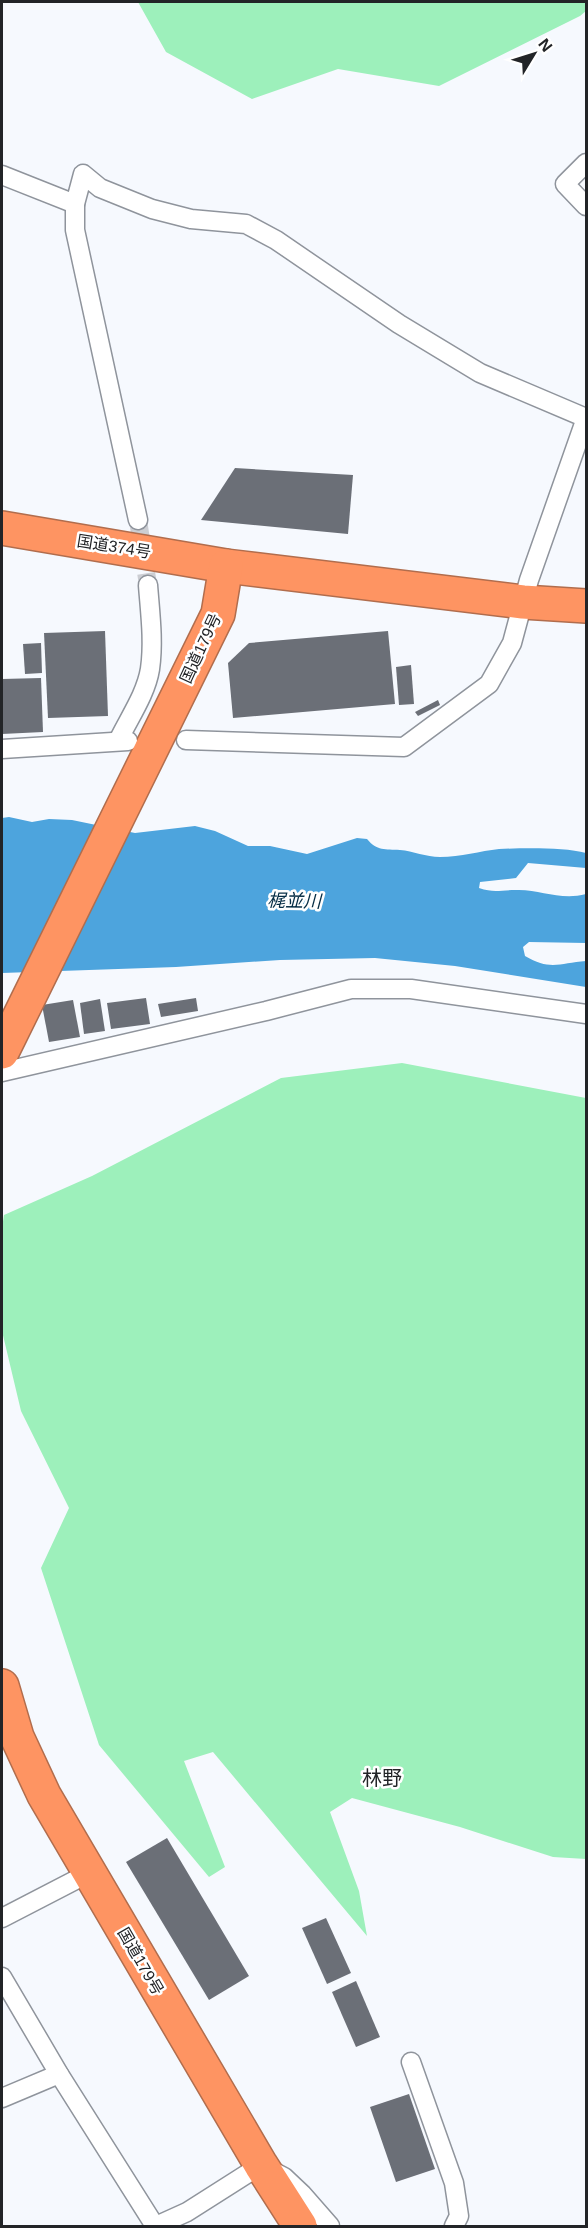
<svg xmlns="http://www.w3.org/2000/svg" width="588" height="2228" font-family="Arial,'Noto Sans JP',sans-serif">
	<rect width="100%" height="100%" fill="#f6f9fe"/>
	<g fill="#9df0bb">
		<polygon points="138,2 586,2 586,11 580,16 439,86 338,69 252,99 166,52"/>
		<polygon points="402,1063 586,1098 586,1859 553,1857 460,1827 352,1798 330,1812 359,1891 367,1936 213,1752 184,1761 225,1867 209,1877 99,1745 41,1568 69,1508 21,1411 2,1331 2,1228 4,1215 92,1176 281,1078"/>
	</g>
	<path fill="#4da4dd" d="M9,817L32,822L49,819L72,820L135,833L195,826L215,831L248,846H270L307,854L357,838L367,839C377,851 385,849 400,850C413,851 426,857 440,857C461,857 480,851 499,849C523,848 564,847 586,853V868L528,863L516,878L480,882L479,888C494,893 500,890 516,890C540,889 560,901 586,894V943L529,942L523,947L525,956C550,971 560,963 586,961V987L455,966L375,958L280,960L176,967L2,973V818Z"/>
	<g fill="#6b6f77">
		<polygon points="235,468 353,475 348,534 201,520"/>
		<polygon points="105,631 108,716 48,718 44,633"/>
		<polygon points="388,631 395,704 233,718 228,663 249,643"/>
		<polygon points="41,643 42,673 25,674 23,644"/>
		<polygon points="411,665 414,704 399,705 396,667"/>
		<polygon points="41,678 43,732 2,734 2,679"/>
		<polygon points="438,700 440,705 418,716 415,712"/>
		<polygon points="146,998 150,1024 111,1029 107,1003"/>
		<polygon points="196,998 198,1011 161,1017 158,1004"/>
		<polygon points="100,999 105,1031 84,1034 80,1003"/>
		<polygon points="73,1000 80,1037 49,1042 42,1005"/>
		<polygon points="167,1838 249,1976 209,2000 126,1862"/>
		<polygon points="326,1918 351,1973 327,1984 302,1928"/>
		<polygon points="356,1981 380,2037 356,2047 332,1992"/>
		<polygon points="409,2094 435,2169 396,2182 370,2107"/>
	</g>
	<g fill="none" stroke-linecap="round" stroke-linejoin="round">
		<polyline stroke="#ccced3" stroke-width="18" stroke-dasharray="18 9" stroke-linecap="butt" points="138,520 148,585"/>
		<g stroke="#8f949c" stroke-width="21">
			<g id="street">
				<polyline points="586,163 565,184 586,206"/>
				<polyline points="2,175 75,204"/>
				<polyline points="138,520 75,230 75,204 83,174 100,188 152,209 191,219 246,224 276,240 399,324 480,373 586,418"/>
				<polyline points="186,740 404,747 489,684 512,643 529,580 586,418"/>
				<path d="M118,741C129,718 146,694 150,669C154,641 150,612 148,585"/>
				<polyline points="2,749 128,741"/>
				<polyline points="2,1072 266,1011 351,989 411,989 586,1014"/>
				<polyline points="2,1918 89,1873"/>
				<polyline points="2,1977 59,2074 155,2226"/>
				<polyline points="411,2062 454,2183 459,2216 454,2226"/>
				<polyline points="2,2098 59,2074"/>
				<polyline points="156,2226 187,2212 261,2165 284,2177 302,2194 330,2226"/>
			</g>
		</g>
		<g stroke="#b16d4d" stroke-width="36">
			<g id="highway">
				<polyline points="2,528 226,566 523,602 586,606"/>
				<polyline points="2,1052 218,614 226,566"/>
				<polyline points="2,1686 17,1737 44,1795 261,2165 300,2226"/>
			</g>
		</g>
		<use href="#street" stroke="#fff" stroke-width="18"/>
		<use href="#highway" stroke="#fe9462" stroke-width="33"/>
	</g>
	<g text-anchor="middle" stroke-width="5" stroke-linejoin="round" paint-order="stroke">
		<g font-size="16" fill="#222427" stroke="#fff">
			<text transform="translate(114 546) rotate(9)" y="6">国道374号</text>
			<text transform="translate(200 648) rotate(-65)" y="6">国道179号</text>
			<text transform="translate(141 1961) rotate(60)" y="6">国道179号</text>
		</g>
		<g font-size="18" font-style="italic" fill="#062d45" stroke="#fff">
			<text transform="translate(294 901) rotate(1)" y="6">梶並川</text>
		</g>
		<g font-size="20" fill="#222427" stroke="#fff">
			<text x="382" y="1785">林野</text>
		</g>
	</g>
	<rect width="588" height="2228" fill="none" stroke="#222427" stroke-width="6"/>
	<g transform="translate(534 54) rotate(52)" stroke="#ffffff" stroke-width="4.5" paint-order="stroke">
	<path d="M0-4.5L10 22L0 15L-10 22Z" fill="#222427"/>
	<text y="-9" font-size="16" font-weight="bold" text-anchor="middle" fill="#222427">N</text>
	</g>
</svg>
